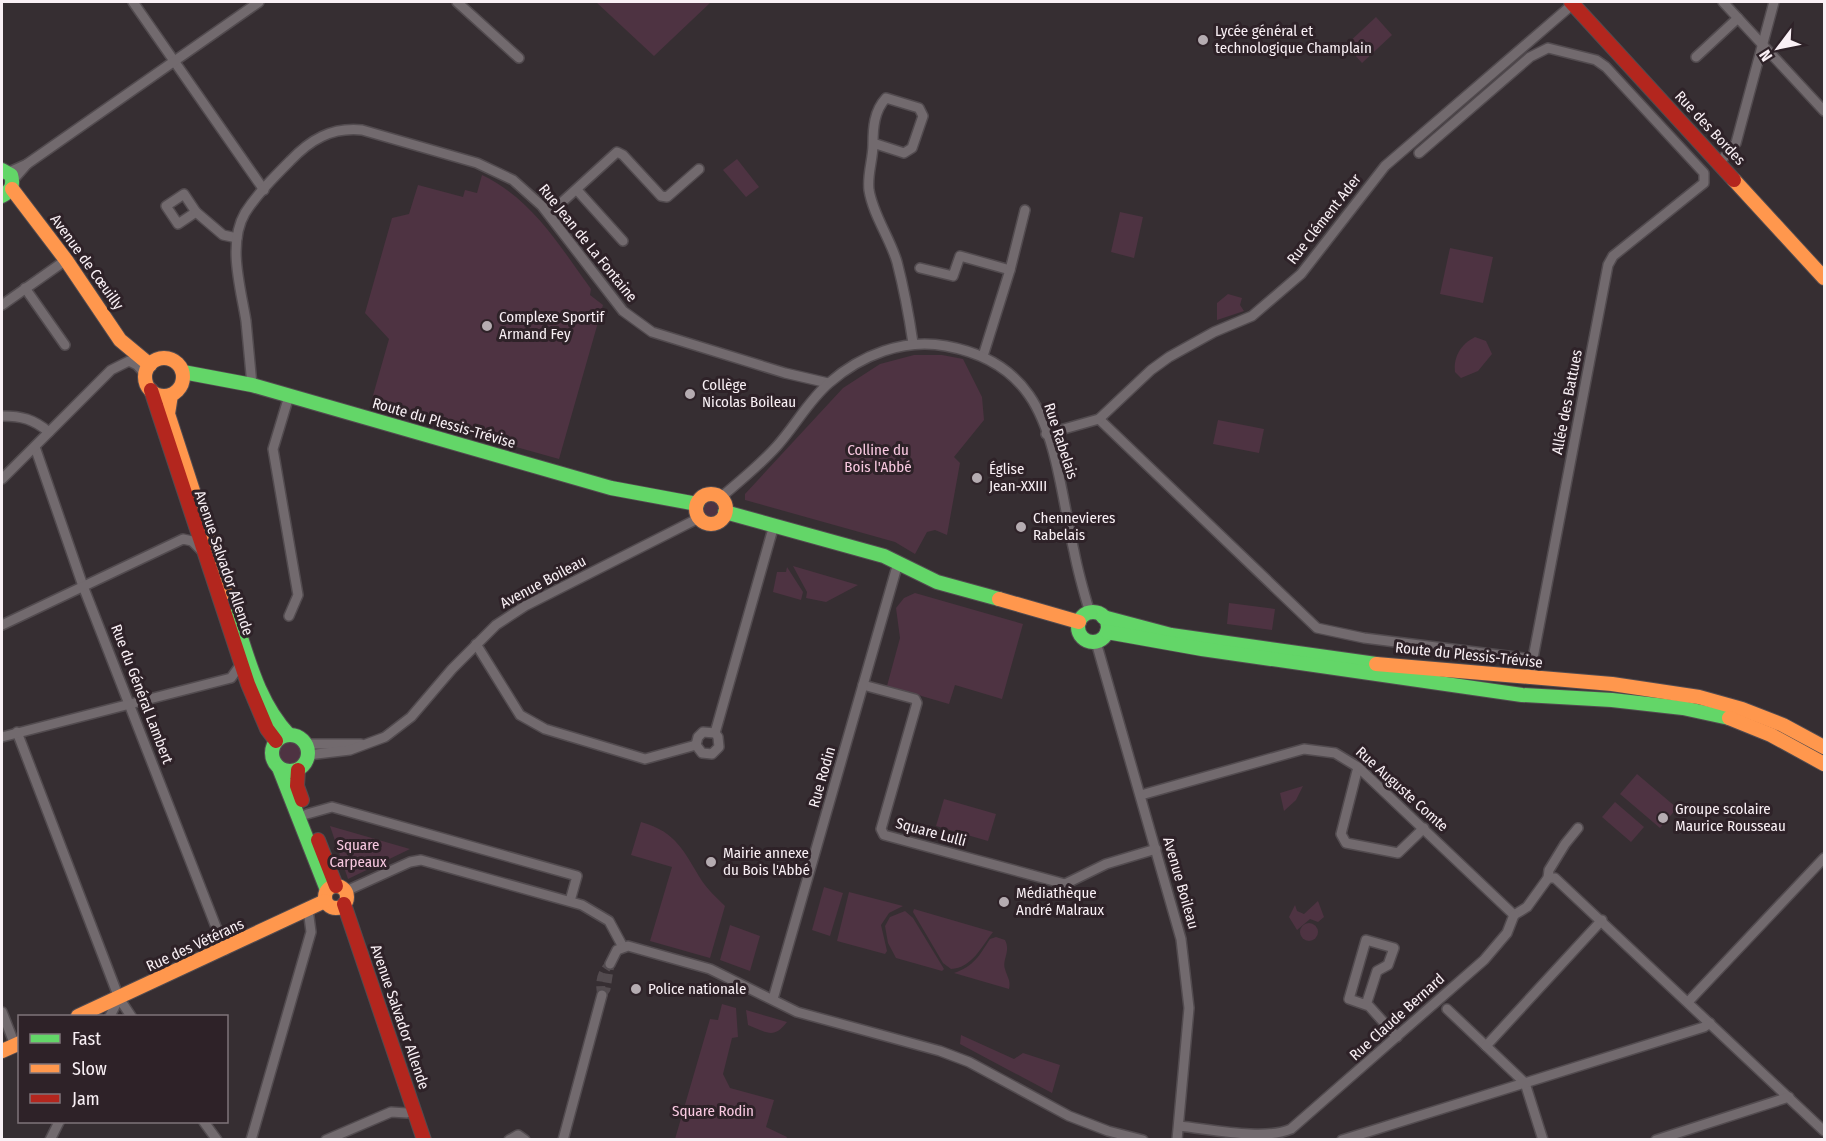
<svg xmlns="http://www.w3.org/2000/svg" width="1826" height="1141" font-family="'Fira Sans Condensed',sans-serif">
	<rect width="100%" height="100%" fill="#362e32"/>
	<g fill="#4e3342">
		<polygon points="596,2 711,2 654,56"/>
		<polygon points="1376,17 1392,35 1362,63 1346,45"/>
		<polygon points="737,159 759,187 746,197 723,170"/>
		<path d="M482,175C532,199 559,245 591,289L590,295L603,305L559,459L370,406L389,339L365,313L392,218L409,214L418,185L463,197L465,190L477,193Z"/>
		<polygon points="1120,212 1143,217 1134,258 1111,252"/>
		<polygon points="1450,248 1493,257 1483,303 1440,294"/>
		<polygon points="1228,294 1242,298 1240,305 1244,311 1217,320 1217,303"/>
		<path d="M1475,337L1486,341L1492,354L1478,371L1461,378L1455,372C1453,357 1461,344 1475,337Z"/>
		<polygon points="914,355 942,355 963,359 982,397 984,420 954,457 960,463 947,535 935,530 927,532 915,554 895,542 745,500 745,494 843,388 880,364"/>
		<polygon points="1218,420 1264,429 1259,453 1213,444"/>
		<circle cx="711" cy="509" r="8"/>
		<polygon points="793,566 858,585 826,602 806,598 807,592"/>
		<polygon points="787,567 803,592 801,600 773,592 777,572 786,572"/>
		<polygon points="915,593 1023,624 1002,699 955,685 949,704 887,686 900,638 896,608 904,598"/>
		<polygon points="1229,603 1275,609 1272,630 1227,624"/>
		<circle cx="290" cy="753" r="11"/>
		<polygon points="1637,774 1677,808 1660,828 1620,794"/>
		<polygon points="1303,786 1296,800 1284,811 1280,793"/>
		<polygon points="944,799 996,814 988,841 936,826"/>
		<polygon points="1615,802 1644,827 1631,842 1602,817"/>
		<path d="M641,822C677,832 684,852 702,881C708,890 717,898 725,906L710,958L650,941L672,867L631,855Z"/>
		<polygon points="330,826 410,849 348,879"/>
		<polygon points="824,887 843,893 830,936 812,930"/>
		<polygon points="849,892 903,906 889,913 881,925 887,951 885,954 837,941"/>
		<polygon points="1318,901 1324,917 1318,922 1310,919 1297,930 1289,917 1295,905 1297,911 1304,914"/>
		<path d="M914,909L993,932C982,946 972,968 951,969L943,963L913,912Z"/>
		<polygon points="905,911 913,918 944,969 942,971 896,958 888,943 885,926 890,917"/>
		<circle cx="1309" cy="932" r="9"/>
		<polygon points="730,925 760,936 750,971 720,960"/>
		<path d="M996,937L1005,940C1011,952 1002,959 1005,969C1007,977 1011,980 1009,989L954,973C974,966 979,956 990,939Z"/>
		<polygon points="722,1004 736,1008 738,1037 732,1038 723,1074 730,1088 774,1100 766,1127 787,1137 786,1139 675,1139 710,1019 718,1020"/>
		<path d="M746,1010L787,1022C774,1039 768,1033 748,1025Z"/>
		<polygon points="961,1035 1014,1059 1023,1053 1060,1065 1052,1093 960,1044"/>
	</g>
	<g fill="none" stroke-linecap="round" stroke-linejoin="round">
		<g stroke="#534b4f" stroke-width="9" stroke-dasharray="9 4.5" stroke-linecap="butt">
			<path d="M602,995C599,984 601,972 610,964"/>
			<polyline points="602,995 606,989 610,964"/>
		</g>
		<g stroke="#524b4f" stroke-width="12">
			<g id="street">
				<polyline points="133,2 264,190"/>
				<polyline points="457,2 519,58"/>
				<polyline points="1723,2 1824,111"/>
				<polyline points="1696,57 1738,18"/>
				<path d="M873,143L904,153L912,148L923,116L919,108L886,98C874,111 873,128 873,144C873,160 867,174 869,190C873,215 890,238 897,262C904,289 909,316 913,343"/>
				<polyline points="1419,153 1530,57 1548,48 1596,60 1606,67 1704,173 1704,183 1613,256 1608,265 1529,679"/>
				<polyline points="1720,162 1736,143 1774,2"/>
				<polyline points="27,164 259,2"/>
				<polyline points="9,172 27,164 13,180"/>
				<polyline points="577,190 623,241"/>
				<polygon points="184,194 196,212 178,224 166,206"/>
				<polyline points="196,212 223,235 237,238"/>
				<polyline points="549,214 617,152 623,155 661,196 667,197 699,169"/>
				<polyline points="920,268 953,276 960,256 1010,270 1025,210"/>
				<polyline points="25,288 65,345"/>
				<polyline points="2,305 66,260"/>
				<polyline points="983,356 1010,270"/>
				<path d="M252,385C250,364 248,343 246,321C241,289 227,244 245,213C257,194 274,177 290,161C310,140 331,127 362,130L477,163L513,180L542,206L623,311L652,332L785,373L828,383"/>
				<polyline points="289,396 273,449 298,595 289,616"/>
				<path d="M2,416C22,416 33,419 49,432"/>
				<polyline points="1099,419 1317,628 1364,638 1531,659"/>
				<polyline points="1046,434 1099,419 1151,370 1169,357 1214,332 1252,316 1301,274 1385,166 1573,4"/>
				<polyline points="35,447 83,586 225,950"/>
				<polyline points="2,479 111,370 129,361 137,365 146,375"/>
				<path d="M720,498C740,481 760,465 777,446C795,426 809,400 829,383C861,355 904,338 946,346C979,352 1009,366 1029,395C1057,435 1063,504 1074,551C1078,572 1084,593 1090,613"/>
				<polyline points="2,625 183,539 192,541 202,551"/>
				<polyline points="1096,642 1181,939 1189,1008 1177,1140"/>
				<polyline points="476,644 520,715 545,729 645,759 696,745"/>
				<polyline points="863,685 915,699 917,703 881,829 884,835 1065,884 1106,864 1156,849"/>
				<polyline points="17,732 119,998 131,1016"/>
				<polyline points="715,733 703,732 698,737 696,745 702,753 712,754 719,747 718,737 715,733 774,525"/>
				<polyline points="2,737 231,678 241,664"/>
				<polyline points="306,744 361,744"/>
				<polyline points="308,755 350,750 385,737 411,717 452,669 496,625 525,606 699,518"/>
				<polyline points="1358,767 1341,834 1346,843 1398,853 1424,828"/>
				<polyline points="1141,795 1304,749 1335,753 1358,767 1514,915"/>
				<polyline points="307,814 332,807 577,876 570,901"/>
				<polyline points="1548,878 1555,878 1824,1131"/>
				<polyline points="346,891 410,862 421,860 582,905 609,921 623,947"/>
				<polyline points="1514,915 1527,907 1548,878 1549,870 1565,844 1578,828"/>
				<polyline points="610,964 617,950 628,946 710,969 797,1012 940,1051 969,1062 1069,1116 1108,1131 1143,1140"/>
				<polyline points="773,999 898,563"/>
				<polyline points="1688,1002 1824,858"/>
				<polyline points="1366,1005 1377,971 1388,965 1394,948 1366,940 1349,999 1369,1006 1397,1037"/>
				<polyline points="1447,1009 1525,1083 1543,1140"/>
				<polyline points="2,1012 15,1045"/>
				<polyline points="110,1016 119,998"/>
				<polyline points="1486,1046 1602,920"/>
				<polyline points="204,1122 217,1140"/>
				<path d="M1179,1126C1210,1129 1264,1141 1291,1129L1484,960L1507,933L1514,915"/>
				<polyline points="50,1140 59,1122"/>
				<polyline points="251,1140 311,932 308,909"/>
				<polyline points="326,1140 391,1112 407,1113"/>
				<polyline points="509,1140 518,1135 525,1140"/>
				<polyline points="563,1140 602,995"/>
				<polyline points="1342,1140 1704,1027 1710,1023"/>
				<polyline points="1656,1140 1789,1097"/>
			</g>
		</g>
		<g stroke="#524b4f" stroke-width="16">
			<g id="fast">
				<path d="M2,170L11,175C14,185 11,191 2,196"/>
				<polyline points="183,372 252,385 611,488 697,504"/>
				<polyline points="725,512 884,556 937,582 999,599"/>
				<circle cx="1093" cy="627" r="15"/>
				<path d="M234,616C248,658 258,702 289,735"/>
				<polyline points="1103,617 1171,635 1376,664"/>
				<polyline points="1107,632 1202,649 1522,695 1612,700 1683,708 1729,718"/>
				<circle cx="290" cy="753" r="18"/>
				<polyline points="279,768 327,890"/>
			</g>
		</g>
		<g stroke="#524b4f" stroke-width="16">
			<g id="slow">
				<polyline points="1734,180 1824,278"/>
				<polyline points="12,189 66,260 120,340 150,365"/>
				<circle cx="164" cy="377" r="19"/>
				<polyline points="171,395 168,414 226,592"/>
				<circle cx="711" cy="509" r="15"/>
				<polyline points="999,599 1079,622"/>
				<polyline points="1376,664 1612,684 1699,697 1742,709 1783,725 1824,747"/>
				<polyline points="1729,718 1771,735 1824,764"/>
				<circle cx="336" cy="897" r="11"/>
				<polyline points="78,1016 325,901"/>
				<polyline points="2,1051 20,1043"/>
			</g>
		</g>
		<g stroke="#524b4f" stroke-width="16">
			<g id="jam">
				<polyline points="1571,2 1734,180"/>
				<polyline points="151,390 248,684 267,729 276,741"/>
				<polyline points="298,770 297,786 302,800"/>
				<polyline points="318,840 336,886"/>
				<polyline points="344,904 424,1140"/>
			</g>
		</g>
		<use href="#street" stroke="#726a6e" stroke-width="9"/>
		<use href="#fast" stroke="#63d668" stroke-width="14"/>
		<use href="#slow" stroke="#ff974d" stroke-width="14"/>
		<use href="#jam" stroke="#b3261e" stroke-width="14"/>
	</g>
	<g fill="#b5acb1" stroke="#2e2228" stroke-width="2">
		<circle cx="1203" cy="40" r="6"/>
		<circle cx="487" cy="326" r="6"/>
		<circle cx="690" cy="394" r="6"/>
		<circle cx="977" cy="478" r="6"/>
		<circle cx="1021" cy="527" r="6"/>
		<circle cx="1663" cy="818" r="6"/>
		<circle cx="711" cy="862" r="6"/>
		<circle cx="1004" cy="902" r="6"/>
		<circle cx="636" cy="989" r="6"/>
	</g>
	<g text-anchor="middle" stroke-width="6" stroke-linejoin="round" paint-order="stroke">
		<g font-size="15" fill="#f9f0f5" stroke="#2e2228" text-anchor="start">
			<text x="1215" y="36">Lycée général et<tspan x="1215" dy="17">technologique Champlain</tspan></text>
			<text x="499" y="322">Complexe Sportif<tspan x="499" dy="17">Armand Fey</tspan></text>
			<text x="702" y="390">Collège<tspan x="702" dy="17">Nicolas Boileau</tspan></text>
			<text x="989" y="474">Église<tspan x="989" dy="17">Jean-XXIII</tspan></text>
			<text x="1033" y="523">Chennevieres<tspan x="1033" dy="17">Rabelais</tspan></text>
			<text x="1675" y="814">Groupe scolaire<tspan x="1675" dy="17">Maurice Rousseau</tspan></text>
			<text x="723" y="858">Mairie annexe<tspan x="723" dy="17">du Bois l'Abbé</tspan></text>
			<text x="1016" y="898">Médiathèque<tspan x="1016" dy="17">André Malraux</tspan></text>
			<text x="648" y="994">Police nationale</text>
		</g>
		<g font-size="15" fill="#f9f0f5" stroke="#2e2228">
			<text transform="translate(1710 128) rotate(47)" y="5">Rue des Bordes</text>
			<text transform="translate(1324 219) rotate(-52)" y="5">Rue Clément Ader</text>
			<text transform="translate(588 243) rotate(51)" y="5">Rue Jean de La Fontaine</text>
			<text transform="translate(87 262) rotate(54)" y="5">Avenue de Cœuilly</text>
			<text transform="translate(1567 402) rotate(-79)" y="5">Allée des Battues</text>
			<text transform="translate(444 423) rotate(16)" y="5">Route du Plessis-Trévise</text>
			<text transform="translate(1061 441) rotate(72)" y="5">Rue Rabelais</text>
			<text transform="translate(224 563) rotate(71)" y="5">Avenue Salvador Allende</text>
			<text transform="translate(543 582) rotate(-28)" y="5">Avenue Boileau</text>
			<text transform="translate(1469 655) rotate(6)" y="5">Route du Plessis-Trévise</text>
			<text transform="translate(142 694) rotate(69)" y="5">Rue du Général Lambert</text>
			<text transform="translate(822 777) rotate(-74)" y="5">Rue Rodin</text>
			<text transform="translate(1402 789) rotate(42)" y="5">Rue Auguste Comte</text>
			<text transform="translate(931 832) rotate(15)" y="5">Square Lulli</text>
			<text transform="translate(1181 883) rotate(74)" y="5">Avenue Boileau</text>
			<text transform="translate(195 945) rotate(-25)" y="5">Rue des Vétérans</text>
			<text transform="translate(400 1017) rotate(71)" y="5">Avenue Salvador Allende</text>
			<text transform="translate(1397 1017) rotate(-42)" y="5">Rue Claude Bernard</text>
		</g>
		<g font-size="15" fill="#f9c9e1" stroke="#2e2228">
			<text x="878" y="455">Colline du<tspan x="878" dy="17">Bois l'Abbé</tspan></text>
			<text x="358" y="850">Square<tspan x="358" dy="17">Carpeaux</tspan></text>
			<text x="713" y="1116">Square Rodin</text>
		</g>
	</g>
	<rect width="1826" height="1141" fill="none" stroke="#f9f0f5" stroke-width="6"/>
	<rect x="18" y="1015" width="210" height="108" fill="#2e2228" stroke="#7f747a" stroke-width="1.5"/>
	<rect x="30" y="1034" width="30" height="9" fill="#63d668" stroke="#7f747a" stroke-width="1.5"/>
	<text x="72" y="1045" font-size="18" fill="#f9f0f5">Fast</text>
	<rect x="30" y="1064" width="30" height="9" fill="#ff974d" stroke="#7f747a" stroke-width="1.5"/>
	<text x="72" y="1075" font-size="18" fill="#f9f0f5">Slow</text>
	<rect x="30" y="1094" width="30" height="9" fill="#b3261e" stroke="#7f747a" stroke-width="1.5"/>
	<text x="72" y="1105" font-size="18" fill="#f9f0f5">Jam</text>
	<g transform="translate(1778 48) rotate(238)" stroke="#2e2228" stroke-width="4.5" paint-order="stroke">
	<path d="M0-4.5L10 22L0 15L-10 22Z" fill="#f9f0f5"/>
	<text y="-9" font-size="16" font-weight="bold" text-anchor="middle" fill="#f9f0f5">N</text>
	</g>
</svg>
